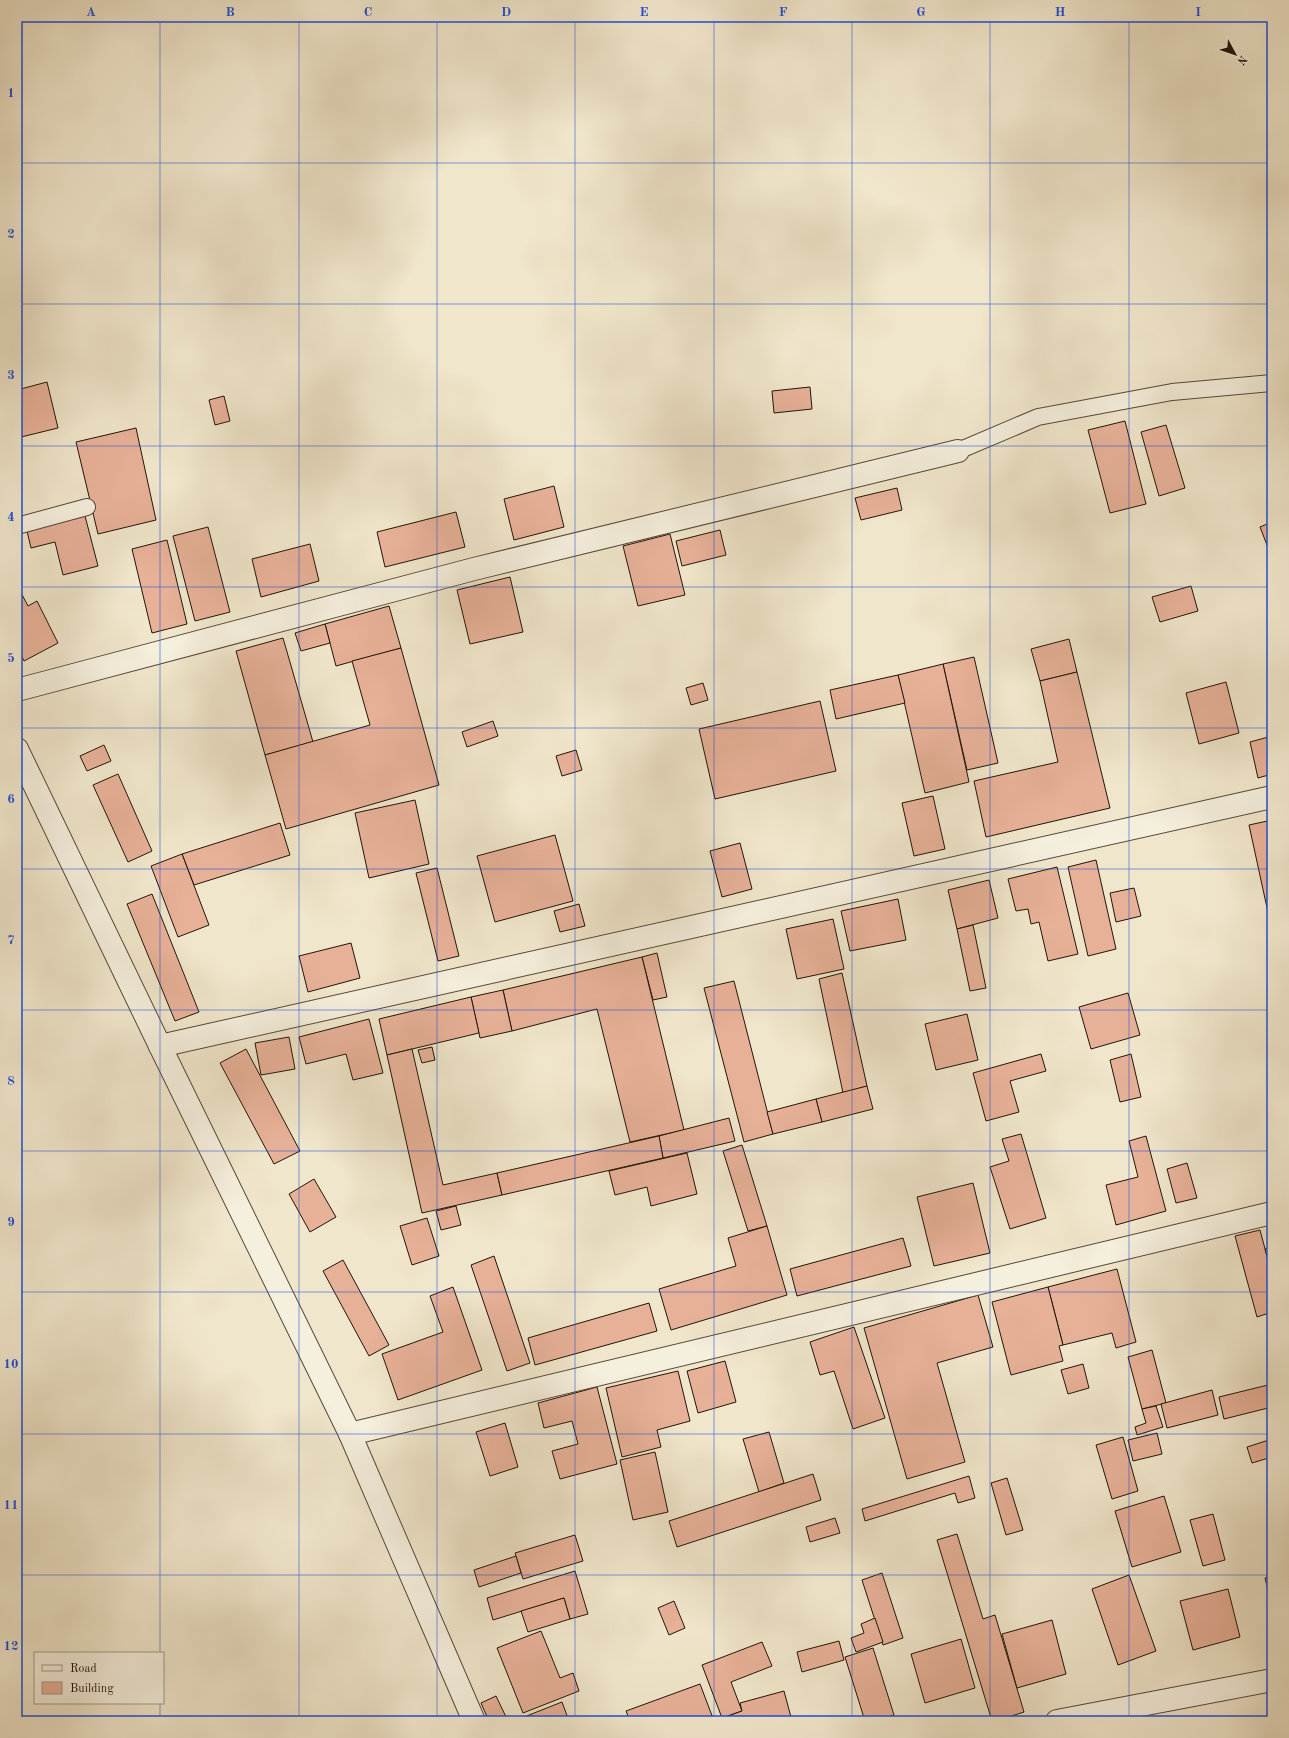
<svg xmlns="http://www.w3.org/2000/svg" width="1289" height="1738" font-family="'Old Standard TT',serif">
	<rect width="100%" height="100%" fill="#f0e6cb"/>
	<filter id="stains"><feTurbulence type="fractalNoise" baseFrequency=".005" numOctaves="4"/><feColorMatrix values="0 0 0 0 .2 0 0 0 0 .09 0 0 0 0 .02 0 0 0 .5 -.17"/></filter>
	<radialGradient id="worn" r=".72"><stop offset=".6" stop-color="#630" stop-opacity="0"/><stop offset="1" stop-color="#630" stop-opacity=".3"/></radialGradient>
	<g fill="#e7b198" stroke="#211408">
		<polygon points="47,382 58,428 17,438 17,390"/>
		<polygon points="810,387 812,409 774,413 772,391"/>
		<polygon points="224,396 230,421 215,425 209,400"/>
		<polygon points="1125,421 1146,504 1110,513 1088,430"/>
		<polygon points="1166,425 1185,488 1159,496 1141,432"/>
		<polygon points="136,428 156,520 98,534 76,442"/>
		<polygon points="554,486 564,527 514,540 504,499"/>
		<polygon points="897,488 902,510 861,520 855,498"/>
		<polygon points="456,512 465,547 385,567 377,532"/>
		<polygon points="85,516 98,566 63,575 55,542 31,548 27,531"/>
		<polygon points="1272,522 1272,558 1260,527"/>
		<polygon points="208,527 230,612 195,621 173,536"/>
		<polygon points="720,530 726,555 682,566 676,541"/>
		<polygon points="670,534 685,595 638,606 623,546"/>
		<polygon points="167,540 187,624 152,633 132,549"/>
		<polygon points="310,544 319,581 261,597 252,559"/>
		<polygon points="510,577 523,632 470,644 457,590"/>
		<polygon points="17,585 28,606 37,601 58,643 24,661 17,647"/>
		<polygon points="1191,586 1198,611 1160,622 1152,597"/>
		<polygon points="389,606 401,648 336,666 325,624"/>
		<polygon points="325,624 330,643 301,651 295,633"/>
		<polygon points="283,638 313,742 265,755 236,651"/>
		<polygon points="1069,639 1077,672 1040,681 1031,649"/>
		<polygon points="401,648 439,785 286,829 265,755 370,725 352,661"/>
		<polygon points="974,657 998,763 967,770 943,664"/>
		<polygon points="943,664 969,782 925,793 898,675"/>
		<polygon points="1077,672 1110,808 986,837 974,781 1058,762 1040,681"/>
		<polygon points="898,675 905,703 836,719 830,690"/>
		<polygon points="1226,682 1239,733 1199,744 1186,693"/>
		<polygon points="703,683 708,700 691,705 686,688"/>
		<polygon points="820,701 836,771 715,799 699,729"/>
		<polygon points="493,721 498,736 467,747 462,732"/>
		<polygon points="1272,736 1272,774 1258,778 1250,742"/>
		<polygon points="104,745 111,761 87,771 80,756"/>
		<polygon points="576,750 582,770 562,776 556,756"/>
		<polygon points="118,774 152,851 128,862 93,785"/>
		<polygon points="933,796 945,849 914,856 902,803"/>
		<polygon points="415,800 429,864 369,878 355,813"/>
		<polygon points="1272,820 1272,917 1269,917 1249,825"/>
		<polygon points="280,823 290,855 194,885 182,854"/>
		<polygon points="555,835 573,901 495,922 477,856"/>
		<polygon points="740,843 752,889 722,897 710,851"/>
		<polygon points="182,854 209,925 178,937 151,866"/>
		<polygon points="1096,860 1116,949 1088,956 1068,867"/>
		<polygon points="1057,867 1078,954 1048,961 1039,922 1031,924 1028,909 1016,911 1008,879"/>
		<polygon points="437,868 459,956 438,961 416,873"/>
		<polygon points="989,880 998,918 957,929 948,890"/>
		<polygon points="1134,888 1141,916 1116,922 1110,893"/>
		<polygon points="152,894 199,1012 175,1021 127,904"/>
		<polygon points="898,899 906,940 850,951 841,911"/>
		<polygon points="579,904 585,926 560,932 554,911"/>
		<polygon points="833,919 844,969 797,979 786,929"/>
		<polygon points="973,925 986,988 970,991 957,929"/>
		<polygon points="351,943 360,978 308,992 299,956"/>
		<polygon points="657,953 667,997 653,1000 642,957"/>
		<polygon points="642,957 684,1130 630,1142 597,1009 512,1031 503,990"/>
		<polygon points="842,973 867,1086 843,1093 819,979"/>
		<polygon points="734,981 773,1134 744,1142 704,988"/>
		<polygon points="503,990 512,1031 480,1038 471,997"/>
		<polygon points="1128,993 1140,1035 1091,1049 1079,1007"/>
		<polygon points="471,997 479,1033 387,1055 379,1019"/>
		<polygon points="967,1014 978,1060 936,1070 925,1024"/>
		<polygon points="369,1019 383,1073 353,1080 346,1054 306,1064 299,1037"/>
		<polygon points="289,1037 295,1069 261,1075 255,1043"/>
		<polygon points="432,1047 435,1060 422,1063 418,1050"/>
		<polygon points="246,1049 300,1151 274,1164 220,1063"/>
		<polygon points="412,1049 443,1185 497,1173 502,1195 422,1213 387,1055"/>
		<polygon points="1041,1054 1046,1071 1010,1081 1019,1112 986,1121 973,1073"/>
		<polygon points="1131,1054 1141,1097 1120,1102 1110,1060"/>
		<polygon points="867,1086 873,1109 822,1122 816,1099"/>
		<polygon points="816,1099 822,1122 773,1134 767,1112"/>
		<polygon points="729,1118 735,1141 663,1158 659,1136"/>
		<polygon points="1021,1134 1046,1218 1010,1229 990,1167 1009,1161 1002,1139"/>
		<polygon points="659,1136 663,1158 502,1195 497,1173"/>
		<polygon points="1146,1136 1166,1211 1116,1225 1106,1185 1138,1177 1129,1141"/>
		<polygon points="742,1145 767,1226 748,1231 723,1151"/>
		<polygon points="687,1153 697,1194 651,1206 647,1187 615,1195 609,1171"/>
		<polygon points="1187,1163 1197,1198 1176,1203 1167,1169"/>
		<polygon points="314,1179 336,1217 310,1232 289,1194"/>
		<polygon points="973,1183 990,1253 934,1266 917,1197"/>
		<polygon points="456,1206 461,1225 441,1230 436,1211"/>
		<polygon points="427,1218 439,1256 412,1265 400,1226"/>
		<polygon points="767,1226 787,1295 671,1330 659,1289 736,1266 728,1238"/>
		<polygon points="1260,1230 1272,1275 1272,1312 1257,1317 1235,1236"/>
		<polygon points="903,1238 911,1266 797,1296 790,1269"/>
		<polygon points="1272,1248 1272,1275 1265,1249"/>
		<polygon points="494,1256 530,1363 507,1371 471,1265"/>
		<polygon points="343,1260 389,1345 369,1356 323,1271"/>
		<polygon points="1117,1269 1136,1342 1116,1348 1112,1333 1063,1345 1048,1287"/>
		<polygon points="453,1287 482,1370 398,1400 382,1354 443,1332 430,1296"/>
		<polygon points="1048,1287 1063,1345 1059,1346 1063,1361 1011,1375 992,1302"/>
		<polygon points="978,1295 993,1347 937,1363 965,1462 907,1479 864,1328"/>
		<polygon points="649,1303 657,1331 535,1365 528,1338"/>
		<polygon points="854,1327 885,1418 853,1429 834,1371 820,1375 810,1342"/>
		<polygon points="1152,1350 1166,1403 1142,1409 1128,1357"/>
		<polygon points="725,1361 736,1402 698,1413 687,1371"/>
		<polygon points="1083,1364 1089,1388 1068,1394 1061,1370"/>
		<polygon points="678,1371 690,1421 657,1430 661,1447 622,1457 606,1388"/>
		<polygon points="1272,1384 1272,1407 1224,1419 1219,1397"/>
		<polygon points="597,1387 617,1464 560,1479 552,1451 578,1444 572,1421 544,1428 538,1403"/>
		<polygon points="1212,1390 1218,1415 1167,1428 1161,1404"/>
		<polygon points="1156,1406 1163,1427 1137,1435 1135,1427 1146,1423 1142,1409"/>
		<polygon points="505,1423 518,1467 490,1476 476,1432"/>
		<polygon points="769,1432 784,1483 759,1492 743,1439"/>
		<polygon points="1157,1433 1162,1454 1133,1461 1128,1440"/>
		<polygon points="1123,1437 1138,1491 1112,1499 1096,1445"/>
		<polygon points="1272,1439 1272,1457 1252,1463 1247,1447"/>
		<polygon points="655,1452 668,1512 633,1520 620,1460"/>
		<polygon points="813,1474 821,1500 677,1547 669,1521"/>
		<polygon points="969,1476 975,1498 958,1503 955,1493 865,1521 862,1509"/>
		<polygon points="1007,1478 1023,1530 1006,1535 991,1483"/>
		<polygon points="1164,1496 1181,1552 1132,1567 1115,1511"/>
		<polygon points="1213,1514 1225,1560 1203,1566 1190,1520"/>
		<polygon points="835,1518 840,1533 810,1542 806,1527"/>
		<polygon points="957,1534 983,1619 995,1615 1024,1712 996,1721 992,1721 937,1540"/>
		<polygon points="575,1535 583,1561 523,1579 515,1553"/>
		<polygon points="516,1556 521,1573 479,1587 474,1570"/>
		<polygon points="575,1571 588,1614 570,1619 564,1598 493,1620 487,1598"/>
		<polygon points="882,1573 903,1638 883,1645 862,1580"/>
		<polygon points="1129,1575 1156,1651 1118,1665 1092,1589"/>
		<polygon points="1272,1576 1272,1606 1265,1578"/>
		<polygon points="1228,1589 1240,1637 1193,1650 1180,1601"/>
		<polygon points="564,1598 570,1619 528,1632 521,1611"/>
		<polygon points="674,1601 685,1628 669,1635 658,1608"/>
		<polygon points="875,1618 883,1642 856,1652 851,1638 864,1633 861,1624"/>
		<polygon points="1052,1620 1066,1674 1017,1688 1002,1634"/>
		<polygon points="541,1631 560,1678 573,1673 579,1691 523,1713 497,1648"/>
		<polygon points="961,1639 975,1688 925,1703 911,1654"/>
		<polygon points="839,1641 844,1660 802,1672 797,1652"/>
		<polygon points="762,1642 772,1666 731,1682 742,1711 722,1718 702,1665"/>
		<polygon points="873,1648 894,1715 875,1721 865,1721 845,1657"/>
		<polygon points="700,1684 714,1721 630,1721 626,1711"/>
		<polygon points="784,1691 792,1721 729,1721 728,1716 742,1711 740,1703"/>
		<polygon points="496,1696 507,1719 502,1721 489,1721 481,1703"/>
		<polygon points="562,1702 569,1721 520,1721 519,1719"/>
	</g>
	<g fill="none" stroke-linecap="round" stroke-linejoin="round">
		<g stroke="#554839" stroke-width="18">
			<g id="lane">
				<polyline points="958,451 1038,417 1172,392 1272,383"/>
				<polyline points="17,526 87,507"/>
			</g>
		</g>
		<g stroke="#554839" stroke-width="24">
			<g id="street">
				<polyline points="17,690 474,569 958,451"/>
				<polyline points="17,749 160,1046 350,1434 474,1721"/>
				<polyline points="160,1046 1272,797"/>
				<polyline points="350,1434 1272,1213"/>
				<polyline points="1057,1721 1272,1680"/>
			</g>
		</g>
		<use href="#lane" stroke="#f5efdd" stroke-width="16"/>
		<use href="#street" stroke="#f5efdd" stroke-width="22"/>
	</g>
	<path fill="none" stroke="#1d4ed8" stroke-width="1" stroke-opacity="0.55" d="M160,17V1653M299,17V1721M437,17V1721M575,17V1721M714,17V1721M852,17V1721M990,17V1721M1129,17V1721M17,163H1272M17,304H1272M17,446H1272M17,587H1272M17,728H1272M17,869H1272M17,1010H1272M17,1151H1272M17,1292H1272M17,1434H1272M17,1575H1272M160,1703V1721"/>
	<rect width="1289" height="1738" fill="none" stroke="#f0e6cb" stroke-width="44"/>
	<rect x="34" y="1652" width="130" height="52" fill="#f5efdd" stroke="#a09788"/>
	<rect x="42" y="1665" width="20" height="6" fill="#f5efdd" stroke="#a09788"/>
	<text x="70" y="1672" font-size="12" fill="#211408">Road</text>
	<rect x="42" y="1682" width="20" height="12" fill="#e7b198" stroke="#a09788"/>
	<text x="70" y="1692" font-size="12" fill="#211408">Building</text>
	<g transform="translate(1235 54) rotate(130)" stroke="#f5efdd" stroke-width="3" paint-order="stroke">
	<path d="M0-3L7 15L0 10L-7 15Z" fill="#211408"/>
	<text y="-6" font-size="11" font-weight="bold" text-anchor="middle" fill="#211408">N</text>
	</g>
	<rect x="22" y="22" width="1245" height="1694" fill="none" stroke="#1d4ed8" stroke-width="1.5"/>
	<g font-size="13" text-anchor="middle" font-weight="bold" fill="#1d4ed8">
		<text x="91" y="16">A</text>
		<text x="230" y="16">B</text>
		<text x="368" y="16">C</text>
		<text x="506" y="16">D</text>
		<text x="644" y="16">E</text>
		<text x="783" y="16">F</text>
		<text x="921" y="16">G</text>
		<text x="1060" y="16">H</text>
		<text x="1198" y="16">I</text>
		<text x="11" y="97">1</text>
		<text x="11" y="238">2</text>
		<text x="11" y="379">3</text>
		<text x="11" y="521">4</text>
		<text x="11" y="662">5</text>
		<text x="11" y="803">6</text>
		<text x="11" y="944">7</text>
		<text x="11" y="1085">8</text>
		<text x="11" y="1226">9</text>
		<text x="11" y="1368">10</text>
		<text x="11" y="1509">11</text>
		<text x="11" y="1650">12</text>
	</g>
	<rect width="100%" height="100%" filter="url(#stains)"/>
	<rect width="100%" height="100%" fill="url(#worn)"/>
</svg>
